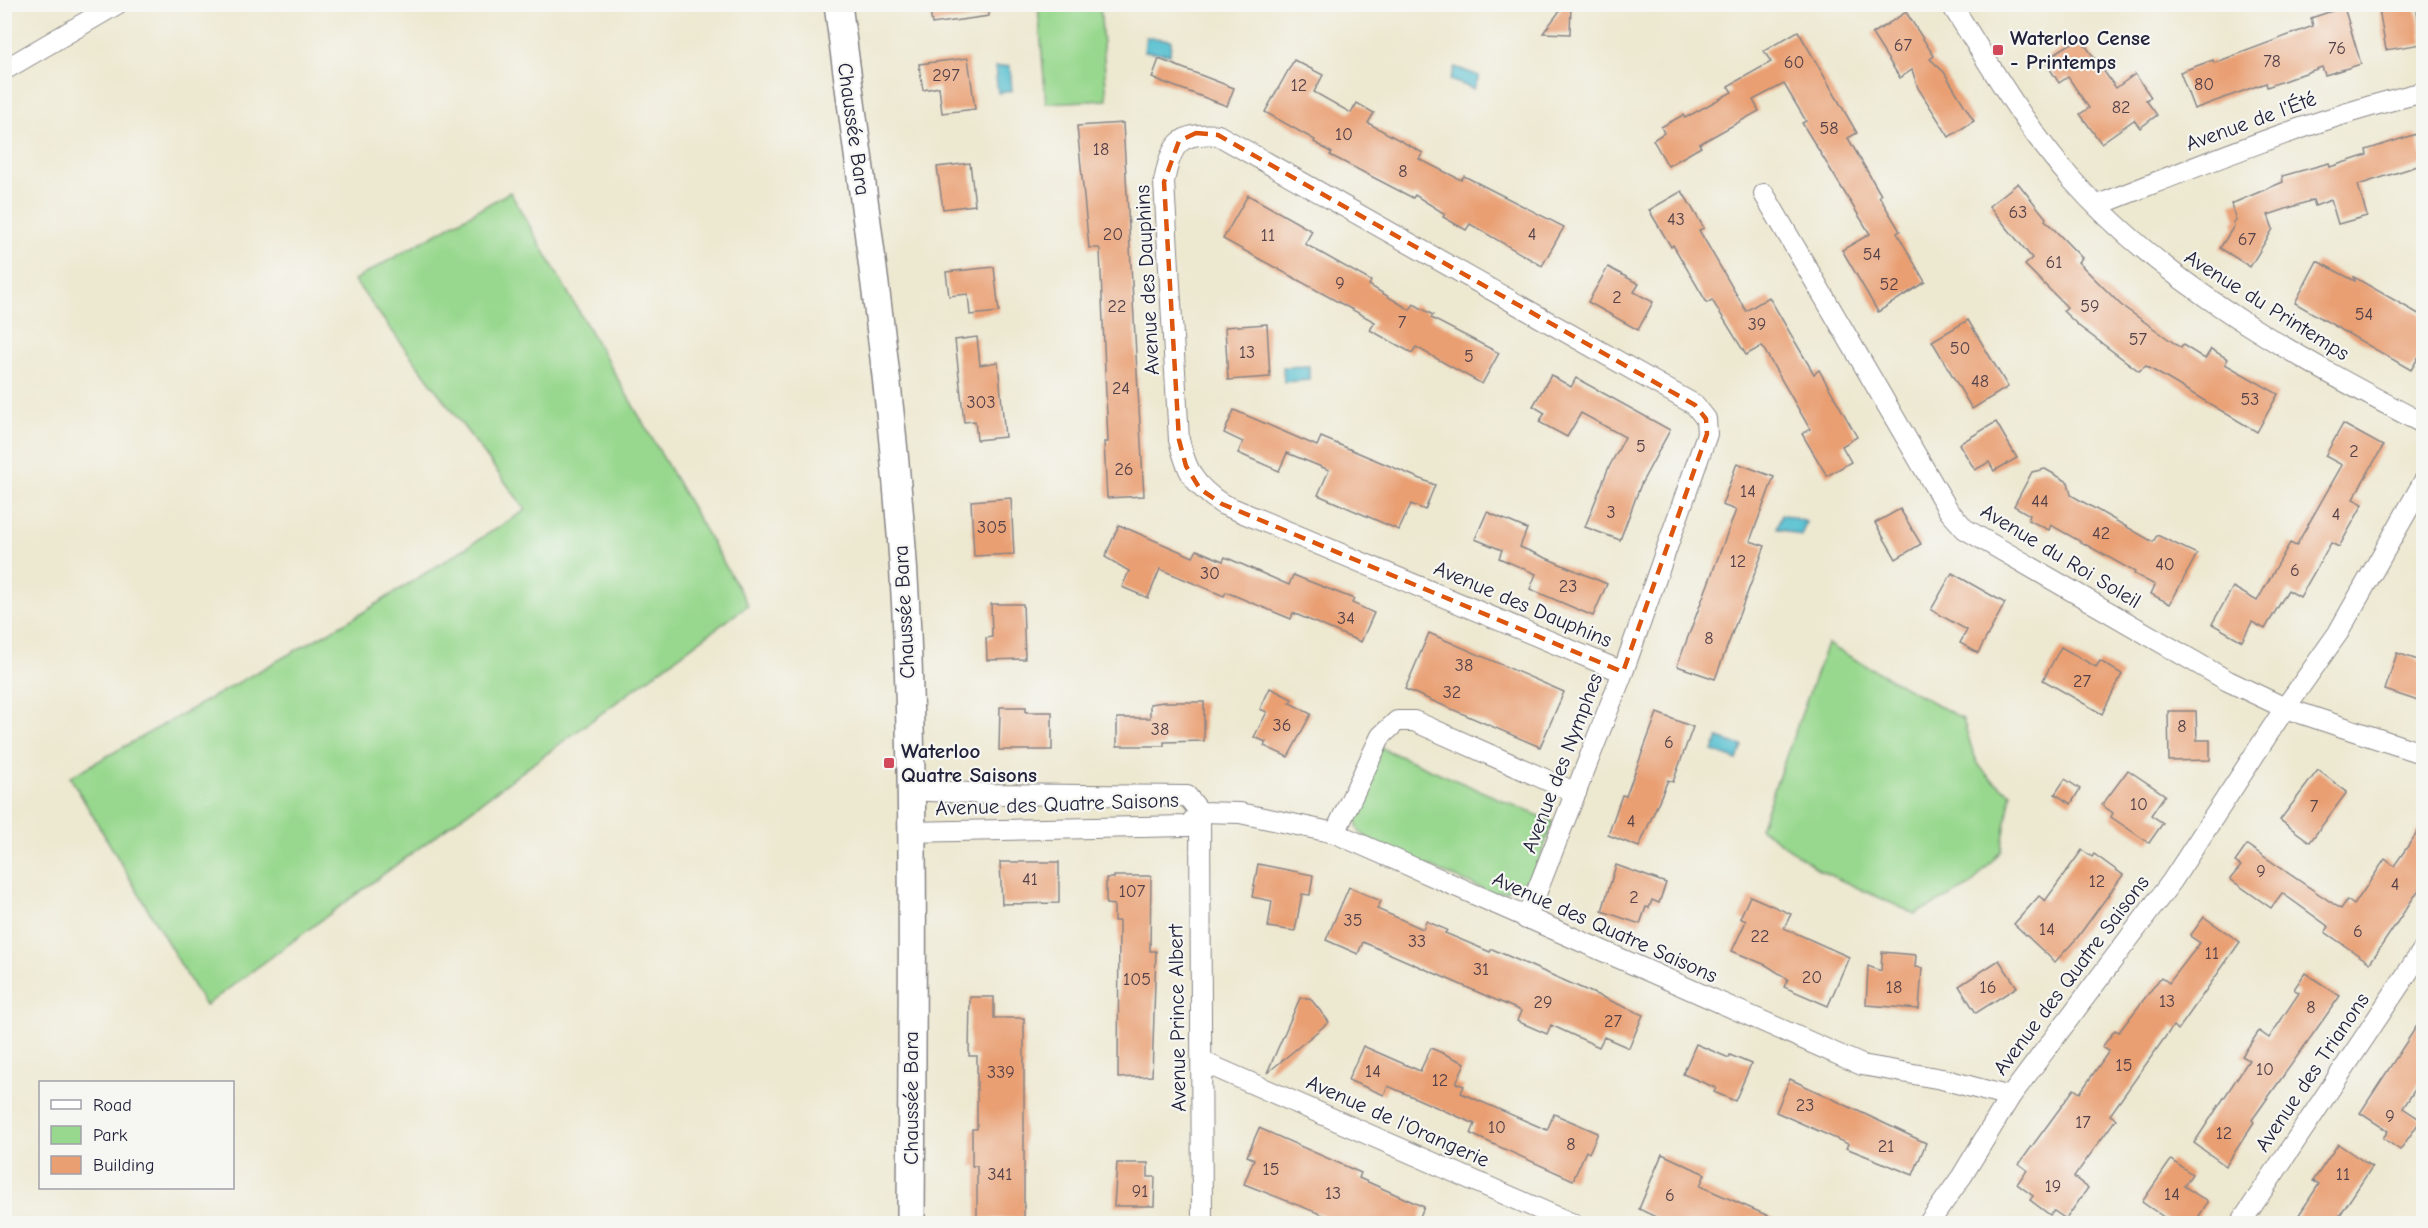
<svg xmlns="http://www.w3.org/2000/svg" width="2428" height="1228" font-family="'Comic Neue',sans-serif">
	<rect width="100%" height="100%" fill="#f6f6f2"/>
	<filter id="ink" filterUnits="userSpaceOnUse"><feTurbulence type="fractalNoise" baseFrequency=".0167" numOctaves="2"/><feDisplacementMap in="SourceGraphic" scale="12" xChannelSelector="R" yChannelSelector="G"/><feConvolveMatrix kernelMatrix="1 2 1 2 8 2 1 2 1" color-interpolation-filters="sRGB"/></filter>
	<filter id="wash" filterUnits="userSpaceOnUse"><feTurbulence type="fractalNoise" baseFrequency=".008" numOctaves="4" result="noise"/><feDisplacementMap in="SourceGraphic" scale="24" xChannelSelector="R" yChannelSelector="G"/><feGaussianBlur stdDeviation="1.35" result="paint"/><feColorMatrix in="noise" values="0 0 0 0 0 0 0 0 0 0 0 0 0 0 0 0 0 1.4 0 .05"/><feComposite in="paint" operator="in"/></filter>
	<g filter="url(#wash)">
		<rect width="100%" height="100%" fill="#ede8d0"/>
		<g fill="#98d88e" stroke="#5d7d64" stroke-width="1.5">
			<polygon points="1038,5 1100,5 1107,100 1046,103"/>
			<polygon points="510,192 748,605 205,1006 70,777 359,615 526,510 354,280"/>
			<path d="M1827,644L1963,719C1975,758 1974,771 2011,793L2001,851L1970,886L1915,914L1821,871L1760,828Z"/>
			<path d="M1381,748L1553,822L1536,869L1529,879L1504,892L1492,893L1374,843C1370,840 1363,835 1359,831C1348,814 1374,766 1381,748Z"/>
		</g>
		<g fill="#55bfd0" stroke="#3c7086" stroke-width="1.5">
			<polygon points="1146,37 1171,40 1170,54 1144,51"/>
			<polygon points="1010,66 1012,91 998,93 995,67"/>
			<polygon points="1455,67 1479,76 1474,89 1450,80"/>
			<polygon points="1309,366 1309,380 1284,382 1283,367"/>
			<polygon points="1782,514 1806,522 1801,536 1777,528"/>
			<polygon points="1718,738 1742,746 1737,760 1713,751"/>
		</g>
		<g id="blocks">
			<g fill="#e99f72">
				<polygon points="929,4 989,4 989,16 932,24"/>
				<polygon points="1565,4 1571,4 1570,34 1543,33"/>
				<polygon points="2402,4 2416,4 2422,44 2386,50 2379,9"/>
				<polygon points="2344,7 2361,64 2325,75 2322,67 2267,87 2266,83 2257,86 2194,109 2180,72 2213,60 2214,63 2313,26 2311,18"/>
				<polygon points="1906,12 1934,56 1930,59 1944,72 1974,121 1949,137 1918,88 1912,70 1900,78 1872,34"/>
				<polygon points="1798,31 1857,133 1848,138 1881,195 1879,196 1900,231 1897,233 1925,282 1878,312 1842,250 1870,234 1802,123 1806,121 1784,84 1753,100 1759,111 1699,144 1701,147 1668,166 1653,140 1664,133 1661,127 1683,115 1685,118 1732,92 1728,86 1771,62 1764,51"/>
				<polygon points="2080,38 2116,88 2135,74 2151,97 2146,100 2157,115 2140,128 2134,120 2101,143 2080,114 2089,108 2068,77 2059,83 2044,60"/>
				<polygon points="968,58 975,109 942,113 939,87 923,90 919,64"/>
				<polygon points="1159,59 1234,88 1227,106 1152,78"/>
				<polygon points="1294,60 1323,75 1314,92 1351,113 1357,103 1374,113 1368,123 1423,153 1419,159 1461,180 1464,176 1564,227 1542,266 1470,224 1466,230 1443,217 1445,214 1415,195 1413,198 1330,155 1332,153 1314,142 1315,140 1265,112"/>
				<polygon points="1123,123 1144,496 1107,498 1104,442 1108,442 1100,250 1099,248 1089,248 1077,126"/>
				<polygon points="2416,134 2424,164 2358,185 2367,216 2338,224 2331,200 2315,206 2313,200 2268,215 2273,229 2250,267 2220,248 2234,226 2233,222 2236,220 2231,204 2283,182 2282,176 2329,163 2330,167 2367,155 2366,150"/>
				<polygon points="970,163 975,205 943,209 937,167"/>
				<polygon points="2018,183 2046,218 2045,220 2082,258 2078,262 2121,305 2181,348 2183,345 2205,359 2211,349 2228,359 2225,364 2278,394 2257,432 2146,366 2139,371 2080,327 2063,311 2067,307 2025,265 2032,258 1989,206"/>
				<polygon points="1682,191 1704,228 1699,230 1746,311 1769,297 1814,374 1819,370 1857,437 1842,446 1851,462 1827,476 1802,434 1810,429 1762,346 1746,355 1712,300 1707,303 1673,245 1671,247 1649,210"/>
				<polygon points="1248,195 1312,231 1305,244 1371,281 1369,285 1410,310 1414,304 1433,315 1431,318 1499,353 1482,384 1416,347 1412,353 1370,330 1375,322 1223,239"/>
				<polygon points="2317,261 2355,281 2354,277 2424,317 2424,348 2411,370 2295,303"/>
				<polygon points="994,267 999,312 970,315 968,294 949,296 946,272"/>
				<polygon points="1608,267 1639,284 1634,292 1653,302 1638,330 1588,302"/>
				<polygon points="1968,320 2008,387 1972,409 1932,341"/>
				<polygon points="1267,324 1270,377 1228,380 1225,327"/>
				<polygon points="977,337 980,365 998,362 1005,437 977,440 975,421 964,422 955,340"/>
				<polygon points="1551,375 1571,387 1576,378 1670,430 1641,484 1620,540 1585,527 1608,469 1625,437 1581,413 1567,437 1539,422 1545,413 1533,406"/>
				<polygon points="1234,410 1317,446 1321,437 1435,485 1425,510 1411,504 1399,530 1318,495 1329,470 1287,453 1279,471 1238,453 1243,442 1224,433"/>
				<polygon points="1996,422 2017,458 1994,471 1989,462 1975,470 1959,444"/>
				<polygon points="2343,424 2383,446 2353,499 2363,504 2339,547 2331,543 2300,597 2288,590 2265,629 2252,622 2242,641 2212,624 2233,587 2257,601 2290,543 2296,546 2342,465 2325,456"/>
				<polygon points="1737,463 1774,477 1750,541 1765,546 1715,679 1677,666 1736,510 1722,505"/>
				<polygon points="2045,469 2068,482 2071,495 2153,542 2157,535 2197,554 2170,604 2151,594 2155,585 2134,574 2135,572 2051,525 2049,530 2028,520 2030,515 2014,506 2032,472"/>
				<polygon points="1011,498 1014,554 974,556 971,501"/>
				<polygon points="1900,509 1921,544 1896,559 1875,523"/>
				<polygon points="1487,512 1527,529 1520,547 1607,584 1593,616 1530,589 1536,574 1499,558 1502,550 1475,539"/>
				<polygon points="1119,525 1193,557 1197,550 1223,561 1225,557 1289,585 1293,575 1354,599 1352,603 1374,613 1361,642 1293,613 1291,619 1226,592 1224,596 1160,569 1148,598 1122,587 1129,571 1105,557"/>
				<polygon points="1952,573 2005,603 1978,653 1960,643 1967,630 1931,610"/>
				<polygon points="991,604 1023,604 1025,659 987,660 986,638 992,637"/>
				<polygon points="1429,633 1564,692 1540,747 1405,689"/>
				<polygon points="2061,647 2096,667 2100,661 2122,674 2102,714 2043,680"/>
				<polygon points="2397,653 2424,662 2424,703 2385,690"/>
				<polygon points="1270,688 1292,699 1290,703 1311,714 1288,757 1264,746 1266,742 1254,737 1267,712 1260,709"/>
				<polygon points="1164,702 1204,702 1204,741 1164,742 1164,746 1117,746 1117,718 1150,718 1150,704"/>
				<polygon points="1000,707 1026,707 1026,712 1052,712 1052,750 999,750"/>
				<polygon points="2168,711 2196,711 2197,740 2210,740 2210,760 2169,761"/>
				<polygon points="1657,713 1693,727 1673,782 1668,780 1639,847 1608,835 1622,795 1626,796"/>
				<polygon points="2128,770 2165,795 2151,815 2163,823 2149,843 2111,817 2113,813 2102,805"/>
				<polygon points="2318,770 2347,792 2310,842 2280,820"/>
				<polygon points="2065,779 2080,789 2071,804 2055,794"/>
				<polygon points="2424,823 2424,882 2370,963 2325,932 2329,927 2282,893 2271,908 2230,879 2241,866 2235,862 2247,845 2341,909 2347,900 2354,905 2385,859 2394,866"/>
				<polygon points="2082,850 2092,857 2094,854 2123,875 2077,938 2055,962 2014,924 2039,896 2045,901"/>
				<polygon points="1000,862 1059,862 1059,903 1002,904"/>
				<polygon points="1258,864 1313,875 1310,895 1302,894 1295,931 1268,927 1272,901 1252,897"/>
				<polygon points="1616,865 1666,883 1659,903 1652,900 1649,908 1646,907 1640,924 1602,911"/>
				<polygon points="1114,876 1151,876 1150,951 1156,951 1152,1076 1118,1078 1119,921 1114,921 1114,905 1106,904 1106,878 1114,878"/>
				<polygon points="1349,887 1381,901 1377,909 1423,929 1426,921 1447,930 1445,933 1490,952 1492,949 1643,1015 1629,1048 1604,1037 1599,1047 1551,1025 1547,1034 1517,1021 1521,1011 1363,942 1358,954 1326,940"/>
				<polygon points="1750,896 1791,914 1784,928 1849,957 1828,1006 1784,987 1788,979 1766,965 1732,951 1746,921 1740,918"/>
				<polygon points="2204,917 2240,942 2178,1030 2173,1026 2110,1115 2116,1119 2074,1177 2088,1188 2066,1219 2054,1211 2050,1215 2030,1200 2033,1196 2017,1184 2027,1170 2019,1164 2074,1089 2080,1093 2109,1051 2102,1047 2115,1030 2119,1032 2161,977 2169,983 2200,943 2190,936"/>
				<polygon points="1882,952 1916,955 1915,967 1922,968 1919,1009 1866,1005 1868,966 1881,971"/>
				<polygon points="1999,960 2017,987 1976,1013 1959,986"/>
				<polygon points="2305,973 2340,996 2252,1120 2254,1122 2226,1166 2194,1143 2249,1060 2242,1056 2259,1031 2269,1038 2299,993 2294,989"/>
				<polygon points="970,997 994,997 994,1018 1024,1018 1024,1218 977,1219 977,1166 972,1166 972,1129 977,1129 977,1056 969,1056"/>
				<polygon points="1300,998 1310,998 1329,1022 1267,1073"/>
				<polygon points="2424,1015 2424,1076 2403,1108 2421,1120 2400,1150 2383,1138 2388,1131 2360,1113"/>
				<polygon points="1696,1044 1729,1058 1730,1055 1751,1064 1735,1101 1714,1092 1716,1088 1683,1074"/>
				<polygon points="1363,1046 1420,1071 1431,1048 1465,1063 1456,1083 1464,1086 1461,1093 1547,1130 1554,1114 1598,1133 1589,1153 1586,1151 1573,1180 1471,1134 1475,1124 1388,1086 1384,1095 1348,1080"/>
				<polygon points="1790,1079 1926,1143 1913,1175 1846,1148 1848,1144 1776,1112"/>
				<polygon points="1259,1128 1361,1173 1359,1178 1424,1207 1417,1224 1346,1224 1244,1184 1254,1159 1247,1156"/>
				<polygon points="2338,1144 2372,1167 2334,1224 2293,1224 2319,1184 2313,1181"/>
				<polygon points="1662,1154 1705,1174 1700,1186 1787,1224 1670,1224 1639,1209"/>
				<polygon points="2171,1160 2192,1174 2184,1186 2208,1202 2194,1224 2174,1224 2142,1202"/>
				<polygon points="1117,1163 1148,1163 1148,1177 1155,1177 1154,1206 1114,1206"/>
			</g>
		</g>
	</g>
	<g filter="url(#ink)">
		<use href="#blocks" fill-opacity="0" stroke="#888586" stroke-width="1.5"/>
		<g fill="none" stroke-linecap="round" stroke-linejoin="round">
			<g stroke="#888586" stroke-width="22">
				<g id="street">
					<path d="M1951,4C1989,63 2025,127 2072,180C2168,288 2297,357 2424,424"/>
					<polyline points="4,70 117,4"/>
					<polyline points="1764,194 1933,484 1949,511 1965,529 2228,681 2285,708 2424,754"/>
					<path d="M2098,205C2206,163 2311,119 2424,92"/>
					<polyline points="910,790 991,794 1187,796 1200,812 1240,813 1335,833 1862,1065 1942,1079 2010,1097"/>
					<polyline points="1200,812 1202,1224"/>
					<polyline points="910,832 1188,826 1200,812"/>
					<polyline points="1335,833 1381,736 1397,721 1414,721 1576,793"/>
					<path d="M1526,919L1623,672L1707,434L1706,419L1695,405L1218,135C1178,132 1171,145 1164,182L1179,440C1187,472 1194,485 1222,504L1623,672"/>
					<polyline points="1203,1062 1573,1224"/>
					<polyline points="1928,1224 1962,1176 2010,1097 2172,881 2285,708 2338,633 2424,481"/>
					<polyline points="2240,1224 2424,948"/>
				</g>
			</g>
			<g stroke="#888586" stroke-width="30">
				<path id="secondary" d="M838,4C865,213 898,423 907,634C915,830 912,1027 911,1224"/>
			</g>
			<use href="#street" stroke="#fff" stroke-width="20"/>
			<use href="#secondary" stroke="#fff" stroke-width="27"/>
		</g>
	</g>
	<path fill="none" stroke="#de560e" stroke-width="4.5" stroke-dasharray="12 8" stroke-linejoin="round" d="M1196,133L1218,135L1695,405L1706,419L1707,434L1623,672L1222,504L1200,489L1186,466L1179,440L1164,182L1179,141Z"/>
	<g fill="#d1495b" stroke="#f6f6f2" stroke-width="2">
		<rect x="1992" y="44" width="12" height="12" rx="3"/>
		<rect x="883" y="757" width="12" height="12" rx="3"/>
	</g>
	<g text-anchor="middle" stroke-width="4.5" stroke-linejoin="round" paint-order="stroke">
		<g font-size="18" fill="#544149">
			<text x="1903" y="51">67</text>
			<text x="2337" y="54">76</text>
			<text x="2272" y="67">78</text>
			<text x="1794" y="68">60</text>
			<text x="946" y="81">297</text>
			<text x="2204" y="90">80</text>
			<text x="1299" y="91">12</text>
			<text x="2121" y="113">82</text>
			<text x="1829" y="134">58</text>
			<text x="1344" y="140">10</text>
			<text x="1101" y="155">18</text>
			<text x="1403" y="177">8</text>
			<text x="2018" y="218">63</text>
			<text x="1676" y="225">43</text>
			<text x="1113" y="240">20</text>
			<text x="1532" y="240">4</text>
			<text x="1268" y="241">11</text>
			<text x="2247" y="245">67</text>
			<text x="1872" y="260">54</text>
			<text x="2054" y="268">61</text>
			<text x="1340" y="289">9</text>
			<text x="1889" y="290">52</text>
			<text x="1617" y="303">2</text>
			<text x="1117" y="312">22</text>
			<text x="2090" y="312">59</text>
			<text x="2364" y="320">54</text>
			<text x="1402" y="328">7</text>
			<text x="1757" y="330">39</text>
			<text x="2138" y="345">57</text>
			<text x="1960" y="354">50</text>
			<text x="1247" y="358">13</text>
			<text x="1469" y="362">5</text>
			<text x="1980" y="387">48</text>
			<text x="1121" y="394">24</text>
			<text x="2250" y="405">53</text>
			<text x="981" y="408">303</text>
			<text x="1641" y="452">5</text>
			<text x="2354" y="457">2</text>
			<text x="1124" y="475">26</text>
			<text x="1748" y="497">14</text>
			<text x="2040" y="507">44</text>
			<text x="1611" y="518">3</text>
			<text x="2336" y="520">4</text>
			<text x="992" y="533">305</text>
			<text x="2101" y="539">42</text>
			<text x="1738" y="567">12</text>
			<text x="2165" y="570">40</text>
			<text x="2295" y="576">6</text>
			<text x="1210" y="579">30</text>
			<text x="1568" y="592">23</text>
			<text x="1346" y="624">34</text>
			<text x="1709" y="644">8</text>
			<text x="1464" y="671">38</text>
			<text x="2082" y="687">27</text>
			<text x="1452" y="698">32</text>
			<text x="1282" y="731">36</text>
			<text x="2182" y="732">8</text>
			<text x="1160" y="735">38</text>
			<text x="1669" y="748">6</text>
			<text x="2139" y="810">10</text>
			<text x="2314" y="812">7</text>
			<text x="1631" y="827">4</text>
			<text x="2261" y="877">9</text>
			<text x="1030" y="885">41</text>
			<text x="2097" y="887">12</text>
			<text x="2395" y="890">4</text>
			<text x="1132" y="897">107</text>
			<text x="1634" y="903">2</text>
			<text x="1353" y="926">35</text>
			<text x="2047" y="935">14</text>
			<text x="2358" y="937">6</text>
			<text x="1760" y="942">22</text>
			<text x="1417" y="947">33</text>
			<text x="2212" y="959">11</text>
			<text x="1481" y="975">31</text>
			<text x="1812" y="983">20</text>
			<text x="1137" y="985">105</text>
			<text x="1894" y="993">18</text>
			<text x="1988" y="993">16</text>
			<text x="2167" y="1007">13</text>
			<text x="1543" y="1008">29</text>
			<text x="2311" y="1013">8</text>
			<text x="1613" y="1027">27</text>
			<text x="2124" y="1071">15</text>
			<text x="2265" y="1075">10</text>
			<text x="1373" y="1077">14</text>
			<text x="1001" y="1078">339</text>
			<text x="1440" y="1086">12</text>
			<text x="1805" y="1111">23</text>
			<text x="2390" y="1122">9</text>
			<text x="2083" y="1128">17</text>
			<text x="1497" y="1133">10</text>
			<text x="2224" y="1139">12</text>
			<text x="1571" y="1150">8</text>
			<text x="1886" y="1152">21</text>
			<text x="1271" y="1175">15</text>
			<text x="1000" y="1180">341</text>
			<text x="2343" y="1180">11</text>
			<text x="2053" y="1192">19</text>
			<text x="1140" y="1197">91</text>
			<text x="1333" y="1199">13</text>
			<text x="2172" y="1200">14</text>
			<text x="1670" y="1201">6</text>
		</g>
		<g font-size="21" font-weight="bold" fill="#22223b" stroke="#f6f6f2" text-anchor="start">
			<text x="2010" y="45">Waterloo Cense<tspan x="2010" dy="24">- Printemps</tspan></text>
			<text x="901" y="758">Waterloo<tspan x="901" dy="24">Quatre Saisons</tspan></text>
		</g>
		<g font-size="21" fill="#22223b" stroke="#f6f6f2">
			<text transform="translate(2251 121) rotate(-20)" y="7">Avenue de l'Été</text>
			<text transform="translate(854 129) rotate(82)" y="7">Chaussée Bara</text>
			<text transform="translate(1147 280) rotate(-93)" y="7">Avenue des Dauphins</text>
			<text transform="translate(2267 305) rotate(32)" y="7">Avenue du Printemps</text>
			<text transform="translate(2061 556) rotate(31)" y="7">Avenue du Roi Soleil</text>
			<text transform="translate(1523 604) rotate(23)" y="7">Avenue des Dauphins</text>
			<text transform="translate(904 612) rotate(-93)" y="7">Chaussée Bara</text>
			<text transform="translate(1562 763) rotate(-69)" y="7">Avenue des Nymphes</text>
			<text transform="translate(1057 804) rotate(-2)" y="7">Avenue des Quatre Saisons</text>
			<text transform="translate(1605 927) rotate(24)" y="7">Avenue des Quatre Saisons</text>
			<text transform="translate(2071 975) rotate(-53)" y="7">Avenue des Quatre Saisons</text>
			<text transform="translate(1177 1018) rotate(-91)" y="7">Avenue Prince Albert</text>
			<text transform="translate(2312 1072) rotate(-56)" y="7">Avenue des Trianons</text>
			<text transform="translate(911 1098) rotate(-90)" y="7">Chaussée Bara</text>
			<text transform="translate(1398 1121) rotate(24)" y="7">Avenue de l'Orangerie</text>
		</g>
	</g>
	<rect width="2428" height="1228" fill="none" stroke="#f6f6f2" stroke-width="24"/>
	<rect x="39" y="1081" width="195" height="108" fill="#f6f6f2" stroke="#a1a1a9" stroke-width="1.5"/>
	<rect x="51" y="1100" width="30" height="9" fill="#ffffff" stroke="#a1a1a9" stroke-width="1.5"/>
	<text x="93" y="1111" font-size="18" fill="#22223b">Road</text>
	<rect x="51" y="1126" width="30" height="18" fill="#98d88e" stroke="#a1a1a9" stroke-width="1.5"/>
	<text x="93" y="1141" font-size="18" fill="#22223b">Park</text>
	<rect x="51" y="1156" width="30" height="18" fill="#e99f72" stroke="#a1a1a9" stroke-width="1.5"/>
	<text x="93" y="1171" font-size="18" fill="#22223b">Building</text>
</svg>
